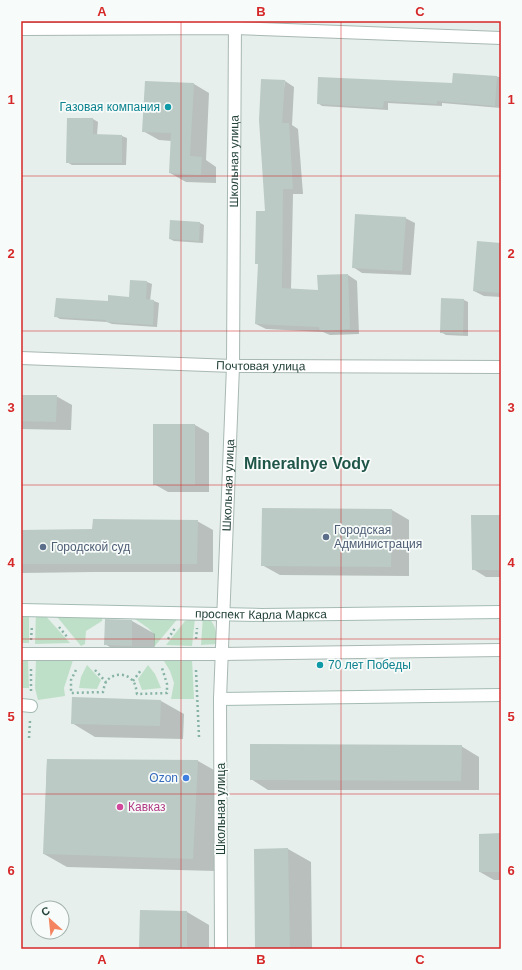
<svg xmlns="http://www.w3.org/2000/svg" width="522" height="970" font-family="Helvetica,sans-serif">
	<rect width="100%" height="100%" fill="#e6efeb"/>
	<g fill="#bfe0c8">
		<polygon points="42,612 70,643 35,644 36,613"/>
		<polygon points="54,613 103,614 102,621 86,631 85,644 81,646"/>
		<rect x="21" y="615" width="8" height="28"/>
		<polygon points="135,615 180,616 154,647 154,634 148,628 135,619"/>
		<path d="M203,616C205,617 207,617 209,619C216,624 217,636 217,644L201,645Z"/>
		<polygon points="195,618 192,646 166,645 185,621"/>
		<polygon points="36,659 73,660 64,688 65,696 38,700 35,688"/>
		<polygon points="192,659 194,699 171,699 174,683 170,671 164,661"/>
		<polygon points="21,660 28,660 29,688 21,688"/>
		<polygon points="87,665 101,680 97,689 79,688 81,677"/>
		<polygon points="148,665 155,674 161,688 142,690 138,679"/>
	</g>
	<g fill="#0003">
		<polygon points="454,74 501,77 501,108 442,103 442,106 388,103 388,110 322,106 318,103 453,84"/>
		<polygon points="285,81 294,87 292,125 298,129 303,194 293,194 291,290 319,291 348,275 357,281 359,334 330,335 323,332 266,329 256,324 259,265 256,263 266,212"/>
		<polygon points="194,84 209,93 206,160 216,167 216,183 186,182 170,173 172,141 159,140 143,131"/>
		<polygon points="93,119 98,122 97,135 122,136 127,138 126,165 72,165 67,162"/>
		<polygon points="405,218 415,223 411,275 362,273 353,267"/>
		<polygon points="200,223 204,225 203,243 174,241 170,239"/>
		<polygon points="501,244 501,297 484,296 474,291"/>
		<polygon points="131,281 147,282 152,284 150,301 154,301 159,303 157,327 112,324 107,322 60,319 55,316 109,302 130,298"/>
		<polygon points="464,300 468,302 468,336 446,335 441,332"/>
		<polygon points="21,396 56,396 72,405 71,430 21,429"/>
		<polygon points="195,425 209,433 209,492 168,492 154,484"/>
		<polygon points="392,510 409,520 409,576 280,575 262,565"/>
		<polygon points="501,516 501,577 486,577 473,569"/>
		<polygon points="197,521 213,530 213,572 94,572 21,573 21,531 93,530"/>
		<polygon points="132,621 155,634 154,658 128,658 105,644"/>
		<polygon points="161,701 184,714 183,739 95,737 72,723"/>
		<polygon points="461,746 479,757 479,790 268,790 251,779"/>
		<polygon points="47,760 198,761 221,774 216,871 67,867 44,854"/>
		<polygon points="501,834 501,880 494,880 480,872"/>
		<polygon points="255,849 288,849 311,862 312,949 256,949"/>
		<polygon points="187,912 209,925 209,949 140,949"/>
	</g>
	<g fill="#bbcac4">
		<polygon points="453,73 497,76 495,106 437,101 437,104 384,101 383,108 317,104 318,77 452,83"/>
		<polygon points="261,79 285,80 282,123 289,123 293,189 283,189 282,288 318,290 317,275 348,274 350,329 320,331 319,327 255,324 258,264 255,264 256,211 265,211 259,120"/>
		<polygon points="145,81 194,83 190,156 202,157 201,175 169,173 171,133 142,132"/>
		<polygon points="67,118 93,118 93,134 122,135 122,163 66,163"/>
		<polygon points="355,214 406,217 402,271 352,268"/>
		<polygon points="170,220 200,222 199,241 169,239"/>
		<polygon points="477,241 501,243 501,293 473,291"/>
		<polygon points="130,280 147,281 146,299 154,300 153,325 106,322 106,320 54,317 56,298 108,301 108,295 129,297"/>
		<polygon points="441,298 464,299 463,334 440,333"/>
		<polygon points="21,395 57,395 56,422 21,421"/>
		<rect x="153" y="424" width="42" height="61"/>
		<polygon points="262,508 392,509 391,567 261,566"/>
		<polygon points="471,515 501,515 501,570 472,570"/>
		<polygon points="93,519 198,520 197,564 21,564 21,530 92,529"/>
		<polygon points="105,619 132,620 132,646 104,645"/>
		<polygon points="72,697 161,700 160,726 71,724"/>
		<polygon points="250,744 462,745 461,781 250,780"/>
		<polygon points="47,759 198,760 193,859 43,854"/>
		<polygon points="501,833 501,872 479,872 479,834"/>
		<polygon points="288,848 290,949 255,949 254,849"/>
		<polygon points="140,910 187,911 187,949 139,949"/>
	</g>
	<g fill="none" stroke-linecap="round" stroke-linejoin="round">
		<g stroke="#a8b8b2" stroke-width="14">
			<g id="street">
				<polyline points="21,29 235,28 501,38"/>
				<path id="s1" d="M21,358L233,366L501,367"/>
				<polyline points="21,654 222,654 501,650"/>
				<path id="s2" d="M221,949L220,699L233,366L235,21"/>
			</g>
		</g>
		<g stroke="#a4bbb3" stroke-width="14">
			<g id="secondary">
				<path id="s3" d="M21,610L262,615L501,612"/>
				<polyline points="220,699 501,695"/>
				<polyline points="21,705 31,706"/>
			</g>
		</g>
		<g stroke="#86b3a5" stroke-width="2.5" stroke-dasharray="2 3" stroke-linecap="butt">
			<polyline points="59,627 68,638"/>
			<polyline points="168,639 175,628"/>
			<polyline points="196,639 197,628"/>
			<polyline points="31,640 32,625"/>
			<polyline points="31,669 31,692"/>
			<path d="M76,670L71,680V693L103,692C104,689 104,685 106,682C112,673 126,672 133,681C136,685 136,689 137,694L167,693V684L162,668"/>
			<polyline points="95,670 106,682"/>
			<polyline points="196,670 199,737"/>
			<polyline points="133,681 141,670"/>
			<polyline points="29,738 30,721"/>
		</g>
		<use href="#street" stroke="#fff" stroke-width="12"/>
		<use href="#secondary" stroke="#fff" stroke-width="12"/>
	</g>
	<path fill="none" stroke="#d62828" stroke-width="1" stroke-opacity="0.55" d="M181,21V949M341,21V949M21,176H501M21,331H501M21,485H501M21,639H501M21,794H501"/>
	<g fill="#0f9aa8" stroke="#f7fbf9" stroke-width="1.5">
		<circle cx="168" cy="107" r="4"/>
		<circle cx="320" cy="665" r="4"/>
	</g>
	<g fill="#5c6f8a" stroke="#f7fbf9" stroke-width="1.5">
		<circle cx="326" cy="537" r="4"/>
		<circle cx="43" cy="547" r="4"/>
	</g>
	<circle fill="#3f7fe0" stroke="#f7fbf9" stroke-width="1.5" cx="186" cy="778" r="4"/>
	<circle fill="#d1479c" stroke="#f7fbf9" stroke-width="1.5" cx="120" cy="807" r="4"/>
	<g text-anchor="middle" stroke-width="3.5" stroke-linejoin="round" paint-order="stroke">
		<g font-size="12" fill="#0d838f" stroke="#f7fbf9" text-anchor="end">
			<text x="160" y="111">Газовая компания</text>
			<text x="328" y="669" text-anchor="start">70 лет Победы</text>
		</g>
		<g font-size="12" fill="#24423a" stroke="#f7fbf9">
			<text dy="4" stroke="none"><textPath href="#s2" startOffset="788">Школьная улица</textPath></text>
			<text dy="4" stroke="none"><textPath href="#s1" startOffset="240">Почтовая улица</textPath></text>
			<text dy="4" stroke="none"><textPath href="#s2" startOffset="464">Школьная улица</textPath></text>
			<text dy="4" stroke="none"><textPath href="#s3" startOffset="240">проспект Карла Маркса</textPath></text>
			<text transform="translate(221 809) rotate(-90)" y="4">Школьная улица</text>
		</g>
		<g font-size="12" fill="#4e5e75" stroke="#f7fbf9" text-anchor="start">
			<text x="334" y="534">Городская<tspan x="334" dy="14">Администрация</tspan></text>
			<text x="51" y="551">Городской суд</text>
		</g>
		<g font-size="12" fill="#366cbe" stroke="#f7fbf9" text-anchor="end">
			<text x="178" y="782">Ozon</text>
		</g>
		<g font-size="12" fill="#b23c85" stroke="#f7fbf9" text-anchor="start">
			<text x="128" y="811">Кавказ</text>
		</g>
		<g font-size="16" font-weight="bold" fill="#1f5548" stroke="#f7fbf9">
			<text x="307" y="469">Mineralnye Vody</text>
		</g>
	</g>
	<rect width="522" height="970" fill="none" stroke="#f7fbf9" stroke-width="44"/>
	<g transform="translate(50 920) rotate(333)"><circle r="19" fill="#f7fbf9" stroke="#a3b1ad"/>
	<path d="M0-3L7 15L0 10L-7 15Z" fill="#f4845f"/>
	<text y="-6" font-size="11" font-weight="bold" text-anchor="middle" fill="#24423a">С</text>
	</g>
	<rect x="22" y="22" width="478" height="926" fill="none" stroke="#d62828" stroke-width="1.5"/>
	<g font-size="13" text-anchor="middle" font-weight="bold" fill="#d62828">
		<text x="102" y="16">A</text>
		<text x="261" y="16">B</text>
		<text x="420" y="16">C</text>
		<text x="11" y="104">1</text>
		<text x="511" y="104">1</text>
		<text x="11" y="258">2</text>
		<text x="511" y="258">2</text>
		<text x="11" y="412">3</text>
		<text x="511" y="412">3</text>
		<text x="11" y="567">4</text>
		<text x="511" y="567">4</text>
		<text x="11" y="721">5</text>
		<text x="511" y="721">5</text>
		<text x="11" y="875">6</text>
		<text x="511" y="875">6</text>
		<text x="102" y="964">A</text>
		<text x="261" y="964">B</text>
		<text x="420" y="964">C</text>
	</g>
</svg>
